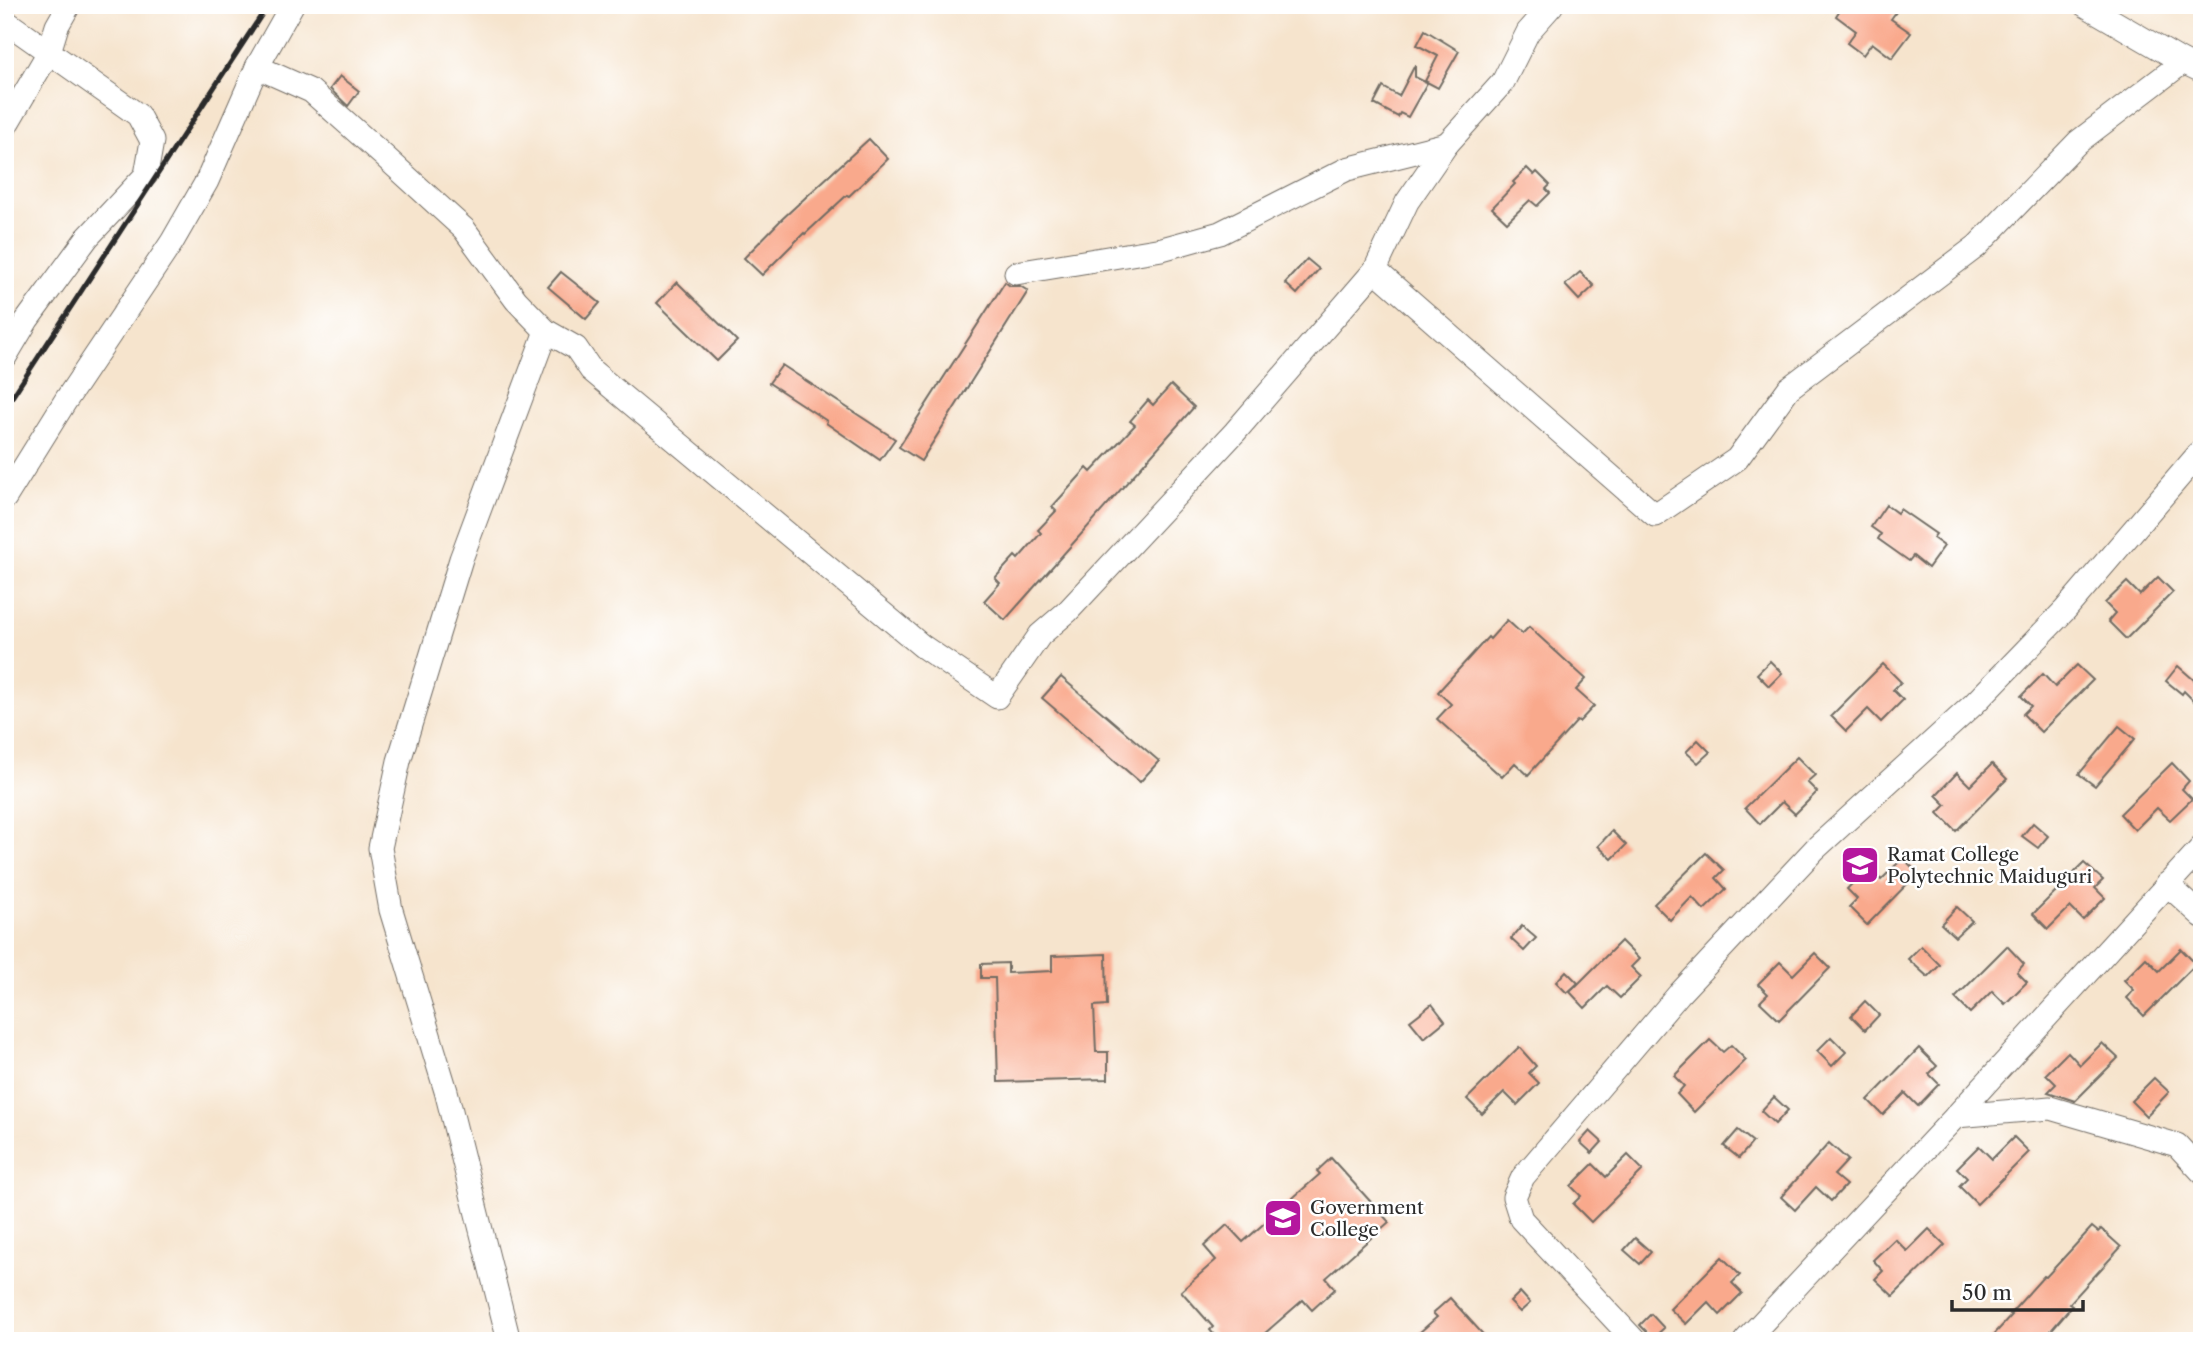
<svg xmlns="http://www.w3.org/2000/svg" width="2207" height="1346" font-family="'Libre Caslon Text',serif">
	<rect width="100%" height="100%" fill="#fff"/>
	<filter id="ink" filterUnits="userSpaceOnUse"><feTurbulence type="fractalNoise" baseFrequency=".0143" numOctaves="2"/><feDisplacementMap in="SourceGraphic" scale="14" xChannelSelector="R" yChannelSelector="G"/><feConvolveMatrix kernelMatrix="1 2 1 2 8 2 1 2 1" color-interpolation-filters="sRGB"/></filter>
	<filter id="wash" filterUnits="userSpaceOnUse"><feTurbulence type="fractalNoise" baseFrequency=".00686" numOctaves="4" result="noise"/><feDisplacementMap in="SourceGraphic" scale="28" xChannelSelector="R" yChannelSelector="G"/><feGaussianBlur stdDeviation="1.57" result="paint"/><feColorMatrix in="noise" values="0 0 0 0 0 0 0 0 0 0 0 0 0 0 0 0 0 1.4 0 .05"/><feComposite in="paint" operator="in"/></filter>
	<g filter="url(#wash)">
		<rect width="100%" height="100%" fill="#f6e4cd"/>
		<g id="blocks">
			<g fill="#f9a98c">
				<polygon points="1843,5 1901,5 1891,19 1911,33 1892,58 1872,43 1863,55 1847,43 1856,31 1836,16"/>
				<polygon points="1425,30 1459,51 1438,88 1425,81 1438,56 1417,45"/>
				<polygon points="1415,65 1415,77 1427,83 1408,117 1400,113 1398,117 1374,104 1383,87 1399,96"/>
				<polygon points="340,76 359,91 348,106 330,89"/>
				<polygon points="869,139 888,159 849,196 847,195 805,234 804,233 762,275 744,258 781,220"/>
				<polygon points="1527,168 1534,175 1537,172 1550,185 1546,189 1550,193 1537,206 1530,200 1507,222 1492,208 1515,184 1513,182"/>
				<polygon points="1307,259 1319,269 1297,294 1285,283"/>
				<polygon points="561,272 600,303 586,319 548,287"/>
				<polygon points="1580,272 1594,286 1579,300 1565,285"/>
				<polygon points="677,282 737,341 717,361 657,303"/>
				<polygon points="1005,282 1010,286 1020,286 1028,291 921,461 899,447"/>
				<polygon points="782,365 895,439 880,460 826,423 827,421 769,383"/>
				<polygon points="1171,385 1194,407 1005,620 984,601 1000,583 995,578 1015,556 1018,559 1041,533 1038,530 1056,511 1052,507 1087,468 1091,472 1135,425 1130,421 1148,400 1153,405"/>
				<polygon points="1886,505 1897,513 1900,509 1936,534 1933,538 1944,546 1928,568 1913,556 1909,561 1878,539 1881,534 1871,527"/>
				<polygon points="2158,577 2173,592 2126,639 2108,621 2115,613 2105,603 2127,582 2140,595"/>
				<polygon points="1507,620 1522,634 1529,627 1586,679 1576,690 1594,706 1579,722 1577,721 1528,775 1515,763 1502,777 1437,719 1451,704 1438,692 1488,637 1490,639"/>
				<polygon points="1770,661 1782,673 1769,686 1757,674"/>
				<polygon points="1883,664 1901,682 1893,690 1903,700 1881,722 1868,709 1846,731 1831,716"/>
				<polygon points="2077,665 2093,680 2041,732 2023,714 2031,706 2021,696 2043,674 2055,687"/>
				<polygon points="2178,666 2202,687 2202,709 2184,691 2182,694 2166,681"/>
				<polygon points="1061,677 1159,761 1140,782 1042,698"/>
				<polygon points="2119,726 2135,739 2095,786 2079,774"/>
				<polygon points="1698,740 1710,752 1698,763 1686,752"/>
				<polygon points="1797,757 1815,775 1807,782 1817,792 1795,814 1782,802 1760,824 1745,808"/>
				<polygon points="2172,763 2189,781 2182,789 2192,799 2170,820 2157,808 2135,830 2120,814"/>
				<polygon points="1992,764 2007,779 1956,831 1938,813 1946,805 1936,795 1957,773 1970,786"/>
				<polygon points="2033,823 2048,836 2038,848 2022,836"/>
				<polygon points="1612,831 1626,845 1612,859 1598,846"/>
				<polygon points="1706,853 1724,870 1716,878 1726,889 1704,910 1692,897 1670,920 1654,904"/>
				<polygon points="1903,858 1918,873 1867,925 1849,907 1857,899 1847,889 1868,867 1881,880"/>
				<polygon points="2084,863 2103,880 2095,888 2105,898 2083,920 2070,907 2048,929 2033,914"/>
				<polygon points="1957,907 1972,921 1955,937 1941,924"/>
				<polygon points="1522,926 1536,938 1524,951 1511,939"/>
				<polygon points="1621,941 1639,959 1631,967 1641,977 1620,998 1607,986 1585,1008 1570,992"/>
				<polygon points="1921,946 1940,965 1928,977 1908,959"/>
				<polygon points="2007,946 2024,964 2017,972 2027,982 2005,1004 1992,991 1970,1013 1955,998"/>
				<polygon points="2181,949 2196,964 2144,1016 2127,998 2134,990 2124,980 2146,958 2159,971"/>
				<polygon points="1815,953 1830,968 1779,1020 1760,1002 1768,994 1758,984 1780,962 1793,975"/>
				<polygon points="1106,954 1107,1005 1094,1006 1096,1052 1108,1052 1108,1079 998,1082 995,978 981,978 981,964 1008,963 1008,973 1052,971 1052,956"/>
				<polygon points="1566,971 1578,983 1567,993 1556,982"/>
				<polygon points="1865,1001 1879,1015 1865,1030 1851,1016"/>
				<polygon points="1432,1004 1445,1021 1424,1038 1410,1021"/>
				<polygon points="1831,1037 1846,1052 1832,1066 1817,1051"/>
				<polygon points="1710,1040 1723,1052 1731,1045 1746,1060 1694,1112 1677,1094 1684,1086 1674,1076"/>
				<polygon points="2102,1043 2118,1058 2075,1101 2048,1092 2056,1084 2046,1074 2068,1052 2080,1065"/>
				<polygon points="1519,1047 1536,1066 1529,1073 1539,1083 1517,1105 1504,1092 1482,1114 1467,1099"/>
				<polygon points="1919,1048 1937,1066 1929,1074 1939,1084 1918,1106 1905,1093 1883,1115 1868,1100"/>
				<polygon points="2154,1078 2169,1092 2146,1116 2131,1101"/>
				<polygon points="1774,1097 1788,1110 1775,1124 1761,1111"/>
				<polygon points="1738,1130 1753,1142 1739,1158 1724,1146"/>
				<polygon points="1590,1131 1602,1142 1592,1153 1580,1142"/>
				<polygon points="2014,1137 2029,1152 1977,1204 1959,1186 1967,1178 1957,1168 1979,1146 1992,1159"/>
				<polygon points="1829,1143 1848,1160 1834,1175 1846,1185 1831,1201 1816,1187 1795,1210 1781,1197"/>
				<polygon points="1628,1155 1643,1170 1591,1222 1573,1204 1581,1196 1571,1186 1593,1164 1606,1177"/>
				<polygon points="1331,1158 1389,1222 1326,1278 1335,1289 1312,1310 1303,1300 1256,1341 1219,1341 1210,1330 1213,1327 1181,1291 1216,1260 1204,1246 1227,1225 1243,1242 1320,1174 1317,1171"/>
				<polygon points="2092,1227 2098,1232 2101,1229 2121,1247 2069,1304 2072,1306 2042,1341 1988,1341 2012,1315 2010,1314 2044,1276 2046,1277"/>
				<polygon points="1929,1229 1945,1245 1893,1296 1875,1279 1883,1271 1873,1260 1895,1239 1907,1251"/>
				<polygon points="1635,1238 1651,1252 1640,1264 1624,1250"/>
				<polygon points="1722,1257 1740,1275 1732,1283 1742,1293 1720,1315 1708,1302 1686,1324 1670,1309"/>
				<polygon points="1520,1292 1530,1303 1520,1312 1510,1302"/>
				<polygon points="1450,1298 1489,1341 1410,1341 1437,1317 1433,1313"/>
				<polygon points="1651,1314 1664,1328 1653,1338 1640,1325"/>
			</g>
		</g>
	</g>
	<g filter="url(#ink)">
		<use href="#blocks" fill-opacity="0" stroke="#726c64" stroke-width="2"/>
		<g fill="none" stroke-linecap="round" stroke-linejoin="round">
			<g stroke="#726c64" stroke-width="25">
				<g id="minor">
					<polyline points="2085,5 2183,62"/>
					<polyline points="5,21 138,115 152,141 146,175 87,238 27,320 5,357"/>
					<polyline points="257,67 311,91 384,156 464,229 516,300 546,331 576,348 591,370 922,646 997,697 1040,635 1068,611 1235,432 1375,270 1407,202 1447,144 1503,82 1528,32 1552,5"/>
					<polyline points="5,127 49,52 57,26 69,5"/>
					<polyline points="1375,270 1655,515 1737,459 1789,388 1977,246 2078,142 2183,62 2202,71"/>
					<polyline points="1016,273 1162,249 1220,233 1347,169 1447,144"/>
					<polyline points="5,498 66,400 172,242 207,181 257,67 292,5"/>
					<polyline points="2167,884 2202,916"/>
					<polyline points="1956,1116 2050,1108 2177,1145 2202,1172"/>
					<polyline points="509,1341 446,1091 391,910 380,848 399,761 461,559 546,331"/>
					<polyline points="1635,1341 1521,1219 1514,1197 1523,1177 1679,994 1815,849 1974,704 2065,610 2202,450"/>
					<polyline points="1745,1341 1956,1116 2202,847"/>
				</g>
			</g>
			<use href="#minor" stroke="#fff" stroke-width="23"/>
			<polyline stroke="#2b2b2b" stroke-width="5" points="5,408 268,5"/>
		</g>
	</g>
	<defs>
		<g id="school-square" transform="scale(2.0125)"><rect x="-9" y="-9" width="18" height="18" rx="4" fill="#b5179e" stroke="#fff"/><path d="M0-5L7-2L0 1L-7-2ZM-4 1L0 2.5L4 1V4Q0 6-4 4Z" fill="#fff"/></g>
	</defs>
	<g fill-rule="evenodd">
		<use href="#school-square" x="1860" y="865"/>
		<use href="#school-square" x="1283" y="1218"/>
	</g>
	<g text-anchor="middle" stroke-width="5" stroke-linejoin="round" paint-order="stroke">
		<g font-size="19" fill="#2b2b2b" stroke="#fff" text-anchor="start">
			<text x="1887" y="861">Ramat College<tspan x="1887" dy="22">Polytechnic Maiduguri</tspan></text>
			<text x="1310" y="1214">Government<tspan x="1310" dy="22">College</tspan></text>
		</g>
	</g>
	<rect width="2207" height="1346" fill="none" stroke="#fff" stroke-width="28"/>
	<path d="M1952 1300v10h131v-10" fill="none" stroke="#2b2b2b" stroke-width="3.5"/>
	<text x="1962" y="1300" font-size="21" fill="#2b2b2b" stroke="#ffffff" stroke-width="5" paint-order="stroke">50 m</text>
</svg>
